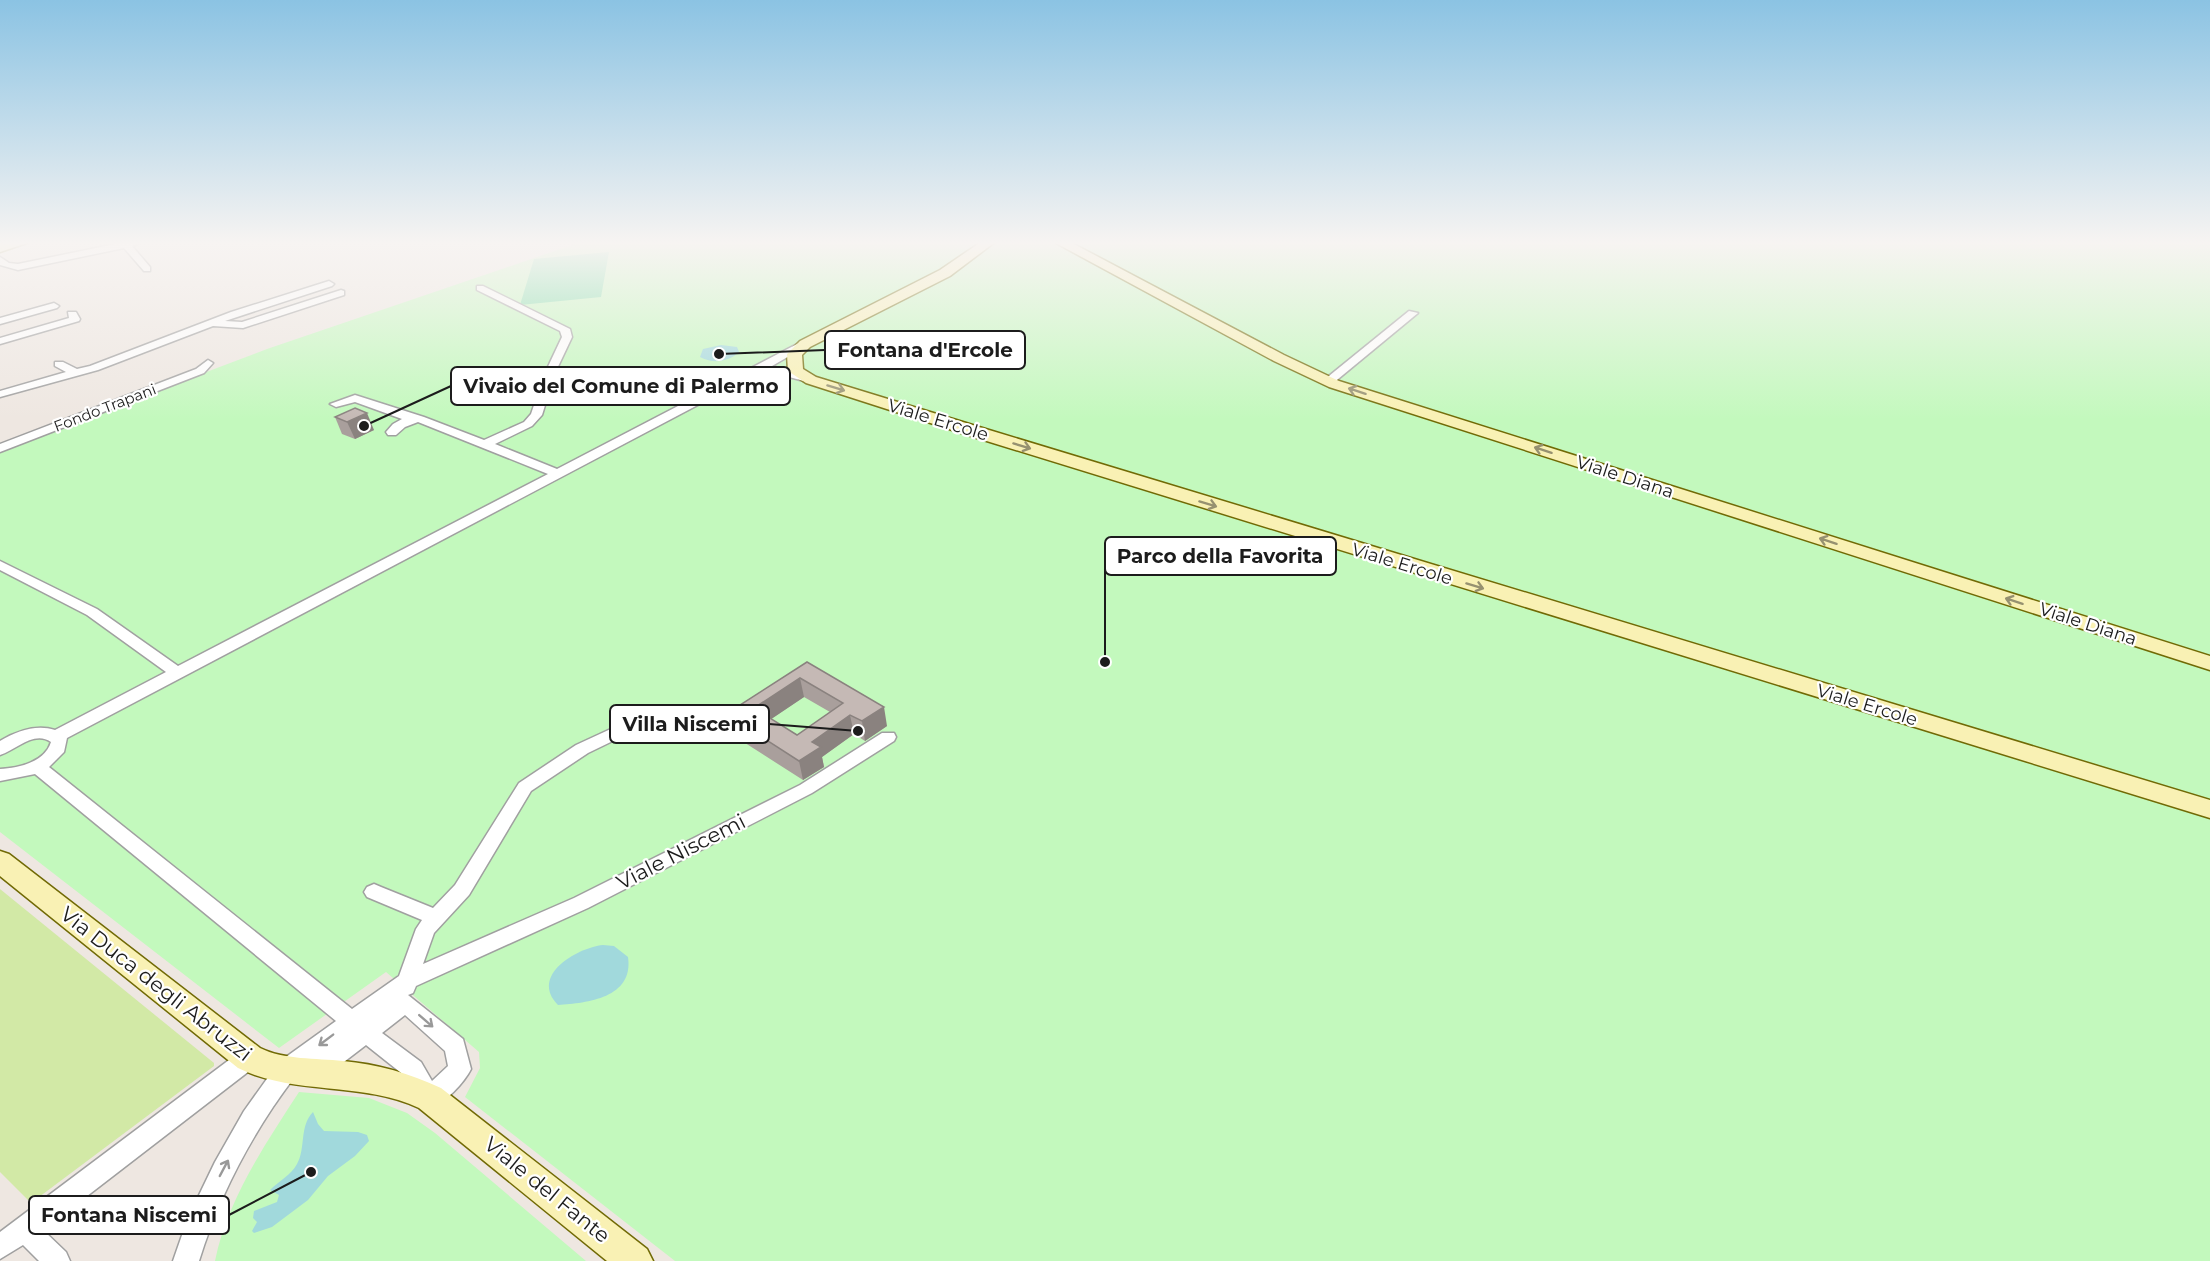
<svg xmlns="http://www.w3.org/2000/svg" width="2210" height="1261" font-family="Montserrat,sans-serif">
	<rect width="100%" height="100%" fill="#eee7e1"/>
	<polygon fill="#d2e9a6" points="0,889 214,1063 214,1066 31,1203 0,1172"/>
	<g fill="#c3f9bd">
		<polygon points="581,242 2210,242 2210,1261 675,1261 465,1097 480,1068 479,1052 386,972 279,1048 0,832 0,450 267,349"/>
		<path d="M299,1092L369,1098L407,1113L435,1133L586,1261H215C227,1200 266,1143 299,1092Z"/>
	</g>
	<polygon fill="#7fdea8" points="609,252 601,297 520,305 534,259"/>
	<g fill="#a1d9dc">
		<path d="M721,345L737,347L739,352C729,362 712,364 700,357L703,349Z"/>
		<path d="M603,945L614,946L628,957C634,998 587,1003 558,1005C529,976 576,948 603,945Z"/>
		<path d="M313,1112L318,1124L324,1131L358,1132L367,1135L369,1141L355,1156L328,1176L308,1200L272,1227L254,1233L252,1231L257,1222L253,1218L254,1211L277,1202L279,1195L270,1190C279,1181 291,1175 297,1164C306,1149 299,1126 313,1112Z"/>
	</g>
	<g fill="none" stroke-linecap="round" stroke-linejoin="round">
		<g stroke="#a0a0a0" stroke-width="3">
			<g id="street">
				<polygon points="125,242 144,242 132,246 150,267 150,271 144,271 124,248 18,270 0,265 0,257 9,263 18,264"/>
				<polygon points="329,281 334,284 332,286 225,321 242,322 341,290 344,291 344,295 243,328 213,326 98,370 0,397 0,391 66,372 55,366 55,362 63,362 77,369 90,366 231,312"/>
				<path d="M477,286H483L570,329L572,337L555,373L542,415L532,426L495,444L557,469L801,342L810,344L772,366L817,380L811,383L764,370L67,738L64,752L49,767L352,1009L399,976L416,929L422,920L367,897L364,892L367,887L374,884L381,887L433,908L455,885L519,783L576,745L615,727L621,729L623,733L621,737L588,753L531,791L469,895L434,933L423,964L574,898L800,785L882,733H894L896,737L894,741L812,793L588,908L416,986L413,993L408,995L463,1039L471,1069C464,1083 445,1103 430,1108L422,1105L405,1076L366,1045L323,1078L315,1081L307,1078L305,1068C291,1079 283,1093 273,1107C241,1155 216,1206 199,1261H173L188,1218L215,1162L244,1111L279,1062L336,1021L35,774L0,781V769C19,768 45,762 51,742C34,730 16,750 0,755V741C17,731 36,724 55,730L166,672L87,615L0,570V561L97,609L178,666L548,474L418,422L405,427L396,435H388L386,432L393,424L402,419L355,402L336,407L330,404L355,395L424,417L484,440L524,422L531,414L545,373L562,337L560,331L477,290ZM405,1015L445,1051L448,1066L432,1081L421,1062L382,1033Z"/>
				<polygon points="54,303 59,306 57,308 0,324 0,318"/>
				<polygon points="1409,311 1418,313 1332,384 1324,384 1324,380"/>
				<polygon points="68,312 76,312 80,319 79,321 0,344 0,338 69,318"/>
				<polygon points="208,360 213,363 204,373 0,452 0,444 196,369"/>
				<polygon points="249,1048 257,1051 260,1058 257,1065 43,1230 66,1252 70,1261 39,1261 23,1245 0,1259 0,1232 241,1051"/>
			</g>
		</g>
		<g stroke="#716a05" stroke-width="3">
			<g id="secondary">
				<polygon points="9,242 30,242 0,252 0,244"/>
				<polygon points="981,242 995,242 950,276 810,347 802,355 803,369 816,377 989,430 2210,800 2210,818 977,438 806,383 788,371 787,354 800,341 940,270"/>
				<polygon points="1054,242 1070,242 1284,355 1339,381 2210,656 2210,670 1329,387 1274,361"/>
				<path d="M0,851L9,854L260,1048C284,1060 316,1058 343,1061C377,1064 409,1073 441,1088L647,1249L653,1261H607L419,1108C362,1081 295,1096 238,1068L0,876Z"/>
			</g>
		</g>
		<use href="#street" fill="#fff" fill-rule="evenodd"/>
		<use href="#secondary" fill="#f9f1b4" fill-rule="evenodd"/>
	</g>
	<g fill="#a99f9c" fill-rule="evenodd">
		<polygon points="335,417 374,430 355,439 342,434"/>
		<path d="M807,662L887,726L865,741L854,734L822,757L824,767L803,780L731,734L726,714ZM804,697L830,712L797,735L771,719Z"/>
	</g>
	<g fill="#8a827f">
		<polygon points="367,413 374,430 355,439 347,422"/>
		<polygon points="800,678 804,697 758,728 754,708"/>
		<polygon points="884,707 887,726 865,741 862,721"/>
		<polygon points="850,715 854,734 822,757 824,767 803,780 799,761 812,742"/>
	</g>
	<g fill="#c5b9b5" stroke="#8a827f" stroke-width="1.5" fill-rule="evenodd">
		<polygon points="355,408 367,413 347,422 335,417"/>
		<path d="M807,662L884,707L862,721L850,715L812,742L821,747L799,761L726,714ZM800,678L843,703L797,735L754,708Z"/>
	</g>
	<defs><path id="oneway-shaft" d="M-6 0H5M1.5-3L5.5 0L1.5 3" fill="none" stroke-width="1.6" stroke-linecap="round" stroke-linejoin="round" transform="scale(1.5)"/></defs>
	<g stroke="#969170">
		<use href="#oneway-shaft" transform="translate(836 388) rotate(17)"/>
		<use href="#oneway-shaft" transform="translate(1357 391) rotate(-162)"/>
		<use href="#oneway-shaft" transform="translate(1022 446) rotate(17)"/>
		<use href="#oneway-shaft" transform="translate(1543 450) rotate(-162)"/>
		<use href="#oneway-shaft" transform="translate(1208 504) rotate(17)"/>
		<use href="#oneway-shaft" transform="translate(1828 541) rotate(-162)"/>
		<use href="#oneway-shaft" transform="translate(1475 586) rotate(17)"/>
		<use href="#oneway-shaft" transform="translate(2014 601) rotate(-162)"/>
	</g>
	<g stroke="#999">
		<use href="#oneway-shaft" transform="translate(426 1021) rotate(41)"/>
		<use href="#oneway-shaft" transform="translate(326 1040) rotate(143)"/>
		<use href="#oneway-shaft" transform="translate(224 1168) rotate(-62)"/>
	</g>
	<linearGradient id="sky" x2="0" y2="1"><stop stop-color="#8bc3e3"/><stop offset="0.58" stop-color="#f7f4f2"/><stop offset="1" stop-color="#f7f4f2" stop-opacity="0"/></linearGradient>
	<rect width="2210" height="419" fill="url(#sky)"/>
	<g text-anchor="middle" stroke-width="4.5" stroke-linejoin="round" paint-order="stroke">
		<g font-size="15" fill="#1c1c1c" stroke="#fff">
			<text transform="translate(105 408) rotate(-21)" y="5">Fondo Trapani</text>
		</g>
		<g font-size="18" fill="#1c1c1c" stroke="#fff">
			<text transform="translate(938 420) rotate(17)" y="6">Viale Ercole</text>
			<text transform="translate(1625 477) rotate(18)" y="6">Viale Diana</text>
			<text transform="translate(1402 564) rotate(17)" y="6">Viale Ercole</text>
			<text transform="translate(2088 624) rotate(18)" y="6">Viale Diana</text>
			<text transform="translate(1867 705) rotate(17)" y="6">Viale Ercole</text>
		</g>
		<g font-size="21" fill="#1c1c1c" stroke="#fff">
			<text transform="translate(681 852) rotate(-27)" y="7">Viale Niscemi</text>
			<text transform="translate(156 984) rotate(38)" y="7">Via Duca degli Abruzzi</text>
			<text transform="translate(547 1190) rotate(39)" y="7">Viale del Fante</text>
		</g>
	</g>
	<path fill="none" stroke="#1c1c1c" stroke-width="2" d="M719 354L825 350M364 426L451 386M1105 662L1105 556M858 731L769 724M311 1172L229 1215"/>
	<g fill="#1c1c1c" stroke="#fff" stroke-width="2">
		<circle cx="719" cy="354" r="6"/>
		<circle cx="364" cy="426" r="6"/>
		<circle cx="1105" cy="662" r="6"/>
		<circle cx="858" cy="731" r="6"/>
		<circle cx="311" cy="1172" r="6"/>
	</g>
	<g fill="#fff" stroke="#1c1c1c" stroke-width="2">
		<rect x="825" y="331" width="200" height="38" rx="6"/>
		<rect x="451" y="367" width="339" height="38" rx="6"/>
		<rect x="1105" y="537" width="231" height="38" rx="6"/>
		<rect x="610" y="705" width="159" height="38" rx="6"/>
		<rect x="29" y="1196" width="200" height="38" rx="6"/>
	</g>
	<g font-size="20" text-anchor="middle" font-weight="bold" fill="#1c1c1c">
		<text x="925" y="357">Fontana d'Ercole</text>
		<text x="621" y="393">Vivaio del Comune di Palermo</text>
		<text x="1220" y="563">Parco della Favorita</text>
		<text x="690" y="731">Villa Niscemi</text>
		<text x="129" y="1222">Fontana Niscemi</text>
	</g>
</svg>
